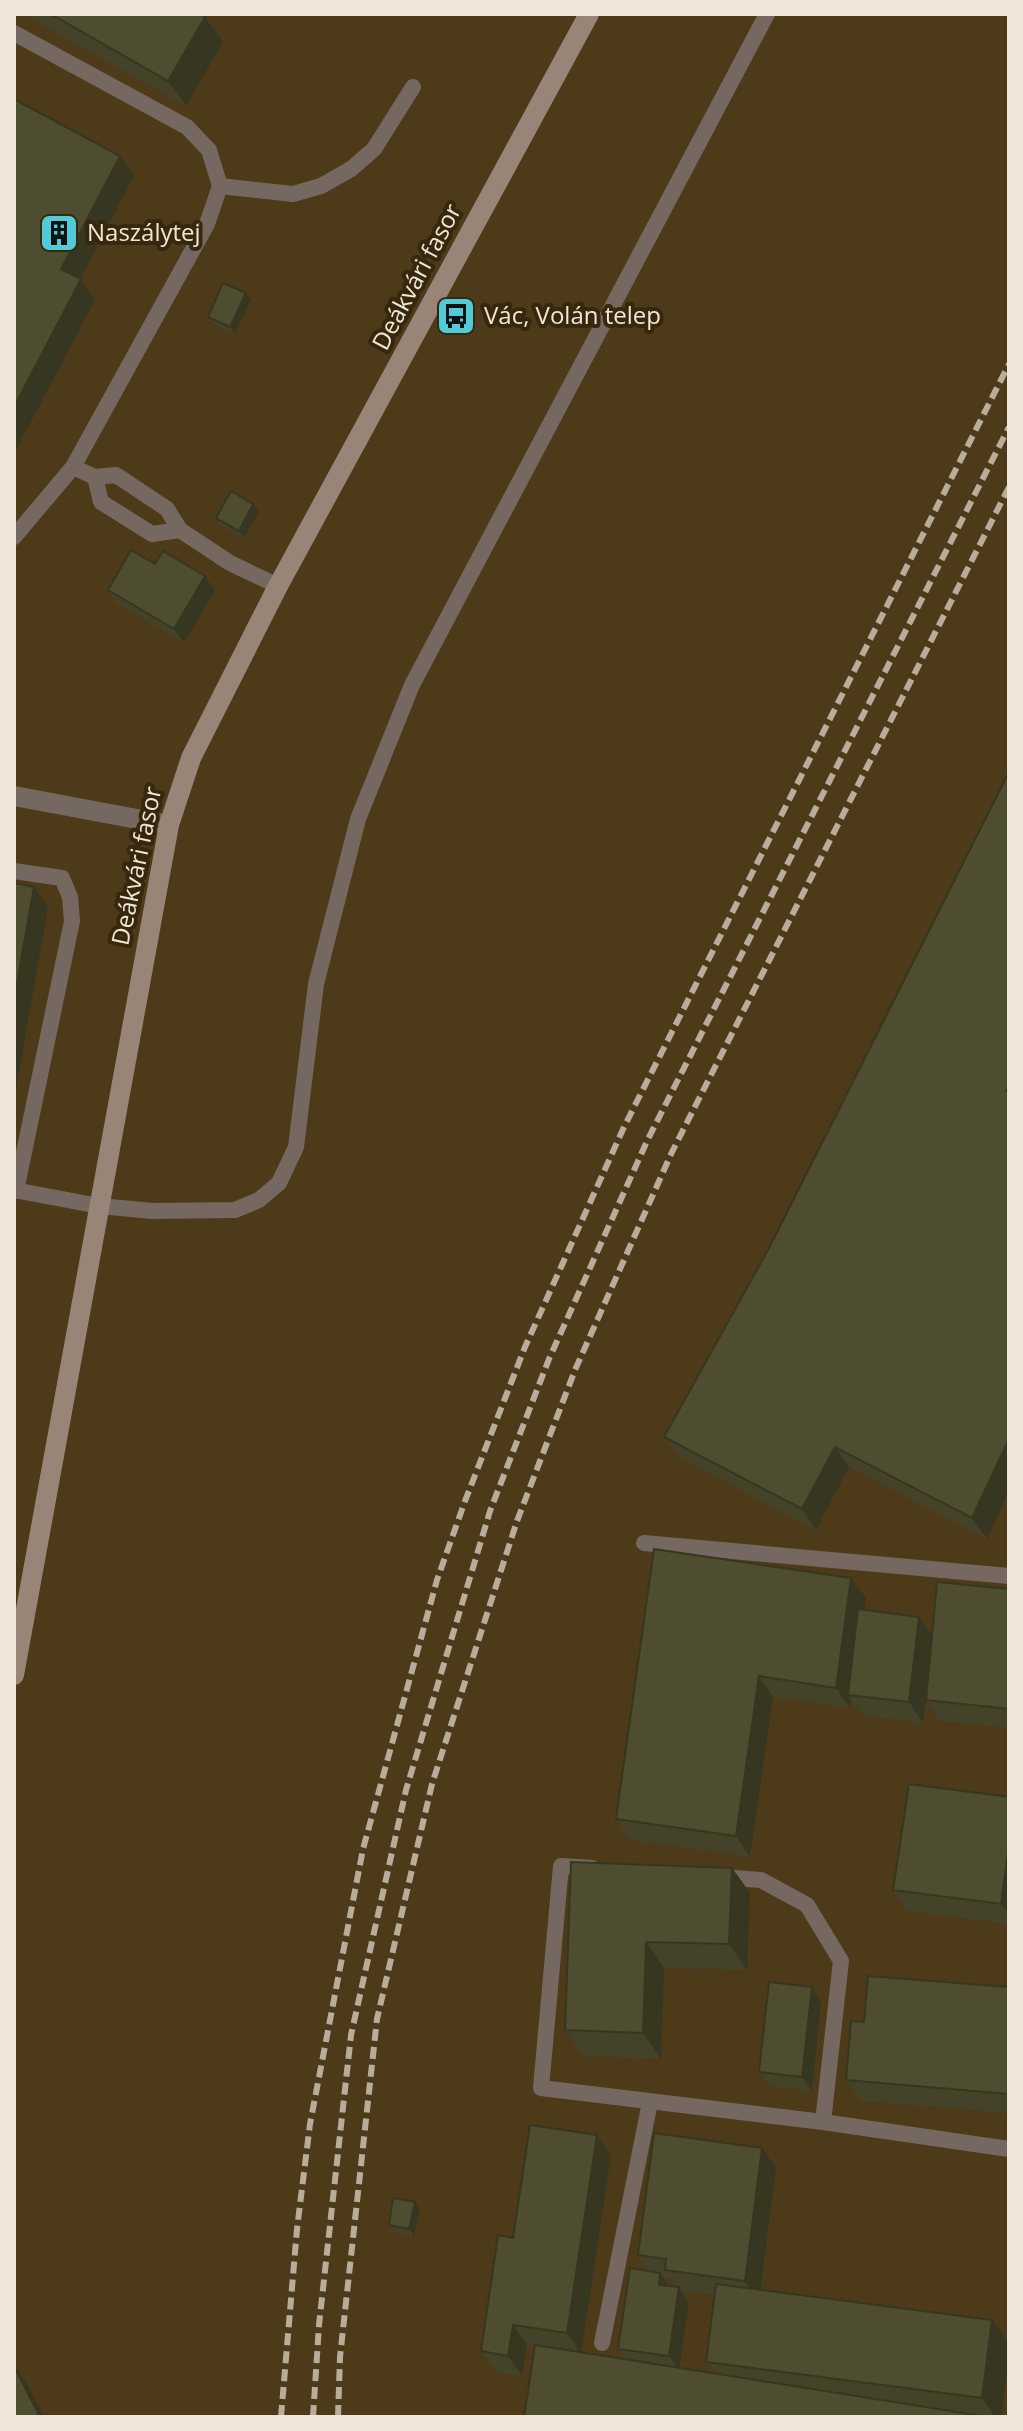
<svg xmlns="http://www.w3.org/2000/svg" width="1023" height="2431" font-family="'Open Sans',sans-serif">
	<rect width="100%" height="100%" fill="#413117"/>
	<rect fill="#4d3a19" x="14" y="14" width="995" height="2403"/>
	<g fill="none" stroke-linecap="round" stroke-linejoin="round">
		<g stroke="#756860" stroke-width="16">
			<polyline points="14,33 187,127 209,150 220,186 207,224 73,467 14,537"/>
			<polyline points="220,186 293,194 321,186 351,169 374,149 413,87"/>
			<polyline points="73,467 95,477 116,475 167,509 180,530 230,563 278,586"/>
			<polyline points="95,477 101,502 152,534 180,530"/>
			<polyline points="14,871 62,878 70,897 72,921 16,1191"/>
			<polyline points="14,1190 99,1206 153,1211 235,1210 259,1200 279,1183 296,1147 316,984 358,819 412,685 767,14"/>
			<polyline points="644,1543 1009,1576"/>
			<polyline points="592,1868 561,1866 541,2088 823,2122 1009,2149"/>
			<polyline points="719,1877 761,1880 807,1905 841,1961 823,2122"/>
			<polyline points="602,2343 650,2102"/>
		</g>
		<polyline stroke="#756860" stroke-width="20" points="14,796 169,825"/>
		<polyline stroke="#998578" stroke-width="20" points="14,1675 169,825 191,758 278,586 589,14"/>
		<g stroke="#b8ac9a" stroke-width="6" stroke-dasharray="12 6" stroke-linecap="butt">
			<polyline points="281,2417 297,2229 310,2124 363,1849 437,1580 465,1501 525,1347 624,1127 1009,364"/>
			<polyline points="313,2417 319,2325 351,2035 406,1790 490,1511 549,1359 648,1139 1009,427"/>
			<polyline points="338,2417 340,2357 377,2019 432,1784 517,1521 575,1370 672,1152 1009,487"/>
		</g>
	</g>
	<g fill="#444228" fill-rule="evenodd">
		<polygon points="23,14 200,14 205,17 223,42 186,106"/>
		<polygon points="246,293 251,300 235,334 213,324 208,317"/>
		<polygon points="259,511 244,538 221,526 216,518"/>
		<polygon points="155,564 215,591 184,643 118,604 108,590"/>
		<polygon points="1009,772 987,1539 849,1467 816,1530 679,1457 664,1437 768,1250"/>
		<polygon points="851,1578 866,1598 864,1610 932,1636 1009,1589 1009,1728 940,1721 926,1700 928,1684 923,1723 862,1715 851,1700 850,1708 773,1697 750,1857 630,1840 616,1819"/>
		<polygon points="1009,1797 1009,1924 907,1911 893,1890"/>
		<polygon points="571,1862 732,1868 750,1893 747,1970 664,1968 661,2059 583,2056 565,2030"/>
		<polygon points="1009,1987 1009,2113 861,2101 846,2080 864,2022"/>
		<polygon points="821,2001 812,2091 769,2086 759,2072"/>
		<path d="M611,2156L581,2352L625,2359L618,2349L649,2271L638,2255L776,2168L761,2290L992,2320L1009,2344V2357L1001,2417H524L535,2347L527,2345L522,2376L495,2372L481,2351L513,2238ZM664,2277L670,2278L677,2287L670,2286ZM681,2291L715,2295L706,2362L714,2373L679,2368L689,2302Z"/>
		<polygon points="415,2202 420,2209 414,2236 394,2232 389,2225"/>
	</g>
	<g fill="#373621">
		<polygon points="205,17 223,42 186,106 168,81"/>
		<polygon points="120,156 134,176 75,289 61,269"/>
		<polygon points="81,279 95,300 14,454 14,407"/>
		<polygon points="246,293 251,300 235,334 230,327"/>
		<polygon points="253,504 259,511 244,538 239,531"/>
		<polygon points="205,576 215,591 184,643 174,629"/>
		<polygon points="34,887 48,907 14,1101 14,1000"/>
		<polygon points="1009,1439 1009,1491 987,1539 972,1518"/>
		<polygon points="835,1447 849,1467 816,1530 802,1509"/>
		<polygon points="851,1578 866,1598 852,1695 848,1695 851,1700 850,1708 836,1688"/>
		<polygon points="919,1617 933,1637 923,1723 909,1702"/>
		<polygon points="759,1676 773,1697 750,1857 736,1836"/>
		<polygon points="1009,1845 1009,1915 1001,1904"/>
		<polygon points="732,1868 750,1893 747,1970 729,1944"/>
		<polygon points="646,1942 664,1968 661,2059 643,2033"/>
		<polygon points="812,1987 821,2001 812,2091 802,2077"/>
		<polygon points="597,2135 611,2156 581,2354 567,2333"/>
		<polygon points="762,2148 776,2168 759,2301 745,2281"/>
		<polygon points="415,2202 420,2209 414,2236 409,2229"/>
		<polygon points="660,2273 670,2287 659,2285"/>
		<polygon points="679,2287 689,2302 679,2370 669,2356"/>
		<polygon points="992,2320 1009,2344 1009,2357 1001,2417 995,2417 982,2398"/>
		<polygon points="513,2325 527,2345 522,2376 508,2356"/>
		<polygon points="14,2365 27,2384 44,2417 40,2417"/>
	</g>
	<g fill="#4f4d2f" stroke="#373621" stroke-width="2">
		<polygon points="51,14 200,14 205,17 168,81"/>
		<polygon points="14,99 120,156 61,269 81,279 14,407"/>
		<polygon points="223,283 246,293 230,327 208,317"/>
		<polygon points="231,491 253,504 239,531 216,518"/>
		<polygon points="131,550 155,564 163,551 205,576 174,629 108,590"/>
		<polygon points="1009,772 1009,1086 1006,1091 1009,1092 1009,1439 972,1518 835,1447 802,1509 664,1437 768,1250"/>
		<polygon points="14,883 34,887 14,1000"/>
		<polygon points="654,1549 851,1578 836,1688 759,1676 736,1836 616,1819"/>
		<polygon points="937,1582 1009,1589 1009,1709 926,1700"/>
		<polygon points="858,1609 919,1617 909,1702 848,1695"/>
		<polygon points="909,1784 1009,1797 1009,1845 1001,1904 893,1890"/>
		<polygon points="571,1862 732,1868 729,1944 646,1942 643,2033 565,2030"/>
		<polygon points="868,1976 1009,1987 1009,2094 846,2080 851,2021 864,2022"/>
		<polygon points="769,1982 812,1987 802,2077 759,2072"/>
		<polygon points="530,2125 597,2135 567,2333 513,2325 508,2356 481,2351 498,2235 513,2238"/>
		<polygon points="654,2133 762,2148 745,2281 665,2270 666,2259 638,2255"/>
		<polygon points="393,2198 415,2202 409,2229 389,2225"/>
		<polygon points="630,2268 660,2273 659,2285 679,2287 669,2356 618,2349"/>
		<polygon points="716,2284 992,2320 982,2398 706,2362"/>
		<polygon points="535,2345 976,2415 975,2417 524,2417"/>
		<polygon points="14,2366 40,2417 14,2417"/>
	</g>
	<defs>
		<g id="building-square" transform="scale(2)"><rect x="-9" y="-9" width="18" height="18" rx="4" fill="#52cbd9" stroke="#36270d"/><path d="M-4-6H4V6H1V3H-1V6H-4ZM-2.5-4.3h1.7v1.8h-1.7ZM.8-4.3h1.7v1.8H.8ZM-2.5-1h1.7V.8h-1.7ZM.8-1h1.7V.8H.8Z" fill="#111"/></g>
		<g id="bus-square" transform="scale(2)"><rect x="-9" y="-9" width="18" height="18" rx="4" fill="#52cbd9" stroke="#36270d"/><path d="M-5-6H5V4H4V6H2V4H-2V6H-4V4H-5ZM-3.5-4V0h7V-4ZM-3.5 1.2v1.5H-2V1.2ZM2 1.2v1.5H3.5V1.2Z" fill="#111"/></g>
	</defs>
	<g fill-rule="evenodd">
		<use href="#building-square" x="59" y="233"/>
		<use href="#bus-square" x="456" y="316"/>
	</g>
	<g text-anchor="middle" stroke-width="8" stroke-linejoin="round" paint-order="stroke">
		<g font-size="24" fill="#f0e6d7" stroke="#36270d" text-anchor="start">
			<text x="87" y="241">Naszálytej</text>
			<text x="484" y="324">Vác, Volán telep</text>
		</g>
		<g font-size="24" fill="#f0e6d7" stroke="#36270d">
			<text transform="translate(417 277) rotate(-62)" y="8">Deákvári fasor</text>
			<text transform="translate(137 866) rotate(-78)" y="8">Deákvári fasor</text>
		</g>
	</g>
	<rect width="1023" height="2431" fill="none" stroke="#f0e6d7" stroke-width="32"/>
</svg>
